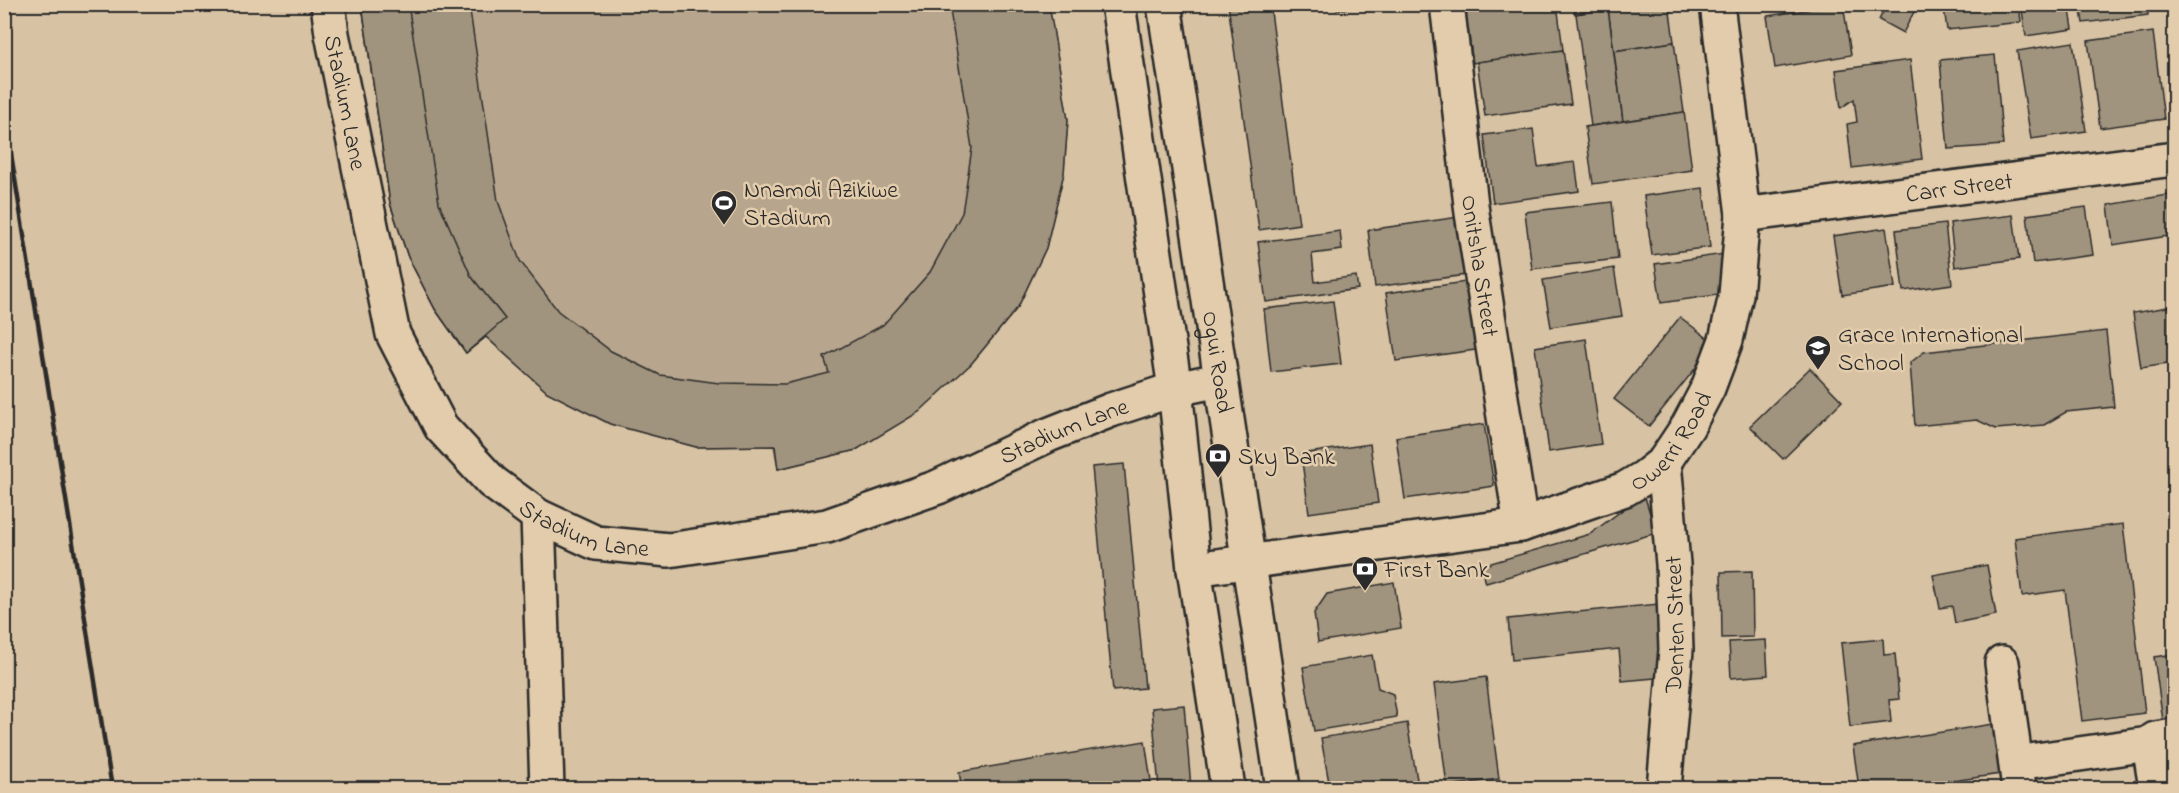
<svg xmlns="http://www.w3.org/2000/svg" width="2179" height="793" font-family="'Indie Flower',sans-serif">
	<rect width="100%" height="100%" fill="#d7c2a3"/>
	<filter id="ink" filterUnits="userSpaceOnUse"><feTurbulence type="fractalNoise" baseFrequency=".0167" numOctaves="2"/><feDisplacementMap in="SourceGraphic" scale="12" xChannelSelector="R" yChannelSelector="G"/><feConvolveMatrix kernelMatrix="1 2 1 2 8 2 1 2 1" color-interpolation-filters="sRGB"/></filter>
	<g filter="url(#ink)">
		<polygon fill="#b7a68d" stroke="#71685c" stroke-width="1.5" points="362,5 1049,5 1068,120 1064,173 1046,248 1018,307 971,364 856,450 778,469 774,446 696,447 610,424 547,392 486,337 466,353 435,309 408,257 390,203"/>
		<g fill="#a1947e" stroke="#2b2b2b" stroke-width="1.5">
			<polygon points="362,4 469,4 498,201 520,261 558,311 611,351 660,375 719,383 785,384 829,373 824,357 883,325 930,272 962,213 972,148 949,4 1049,4 1068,120 1064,173 1046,248 1018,307 971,364 919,412 856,450 778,469 775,446 696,447 610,424 547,392 486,337 466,353 435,309 408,257 390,203"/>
			<polygon points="362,4 408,4 439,203 471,276 505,319 466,353 435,309 408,257 390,203"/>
			<polygon points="1228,4 1270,4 1299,224 1259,230"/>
			<polygon points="1336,4 1374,4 1337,10"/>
			<polygon points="1464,4 1557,4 1563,50 1473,63"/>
			<polygon points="1574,4 1643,4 1575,14"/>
			<polygon points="1642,4 1669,4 1674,42 1614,51 1608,9"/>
			<polygon points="1843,4 1851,55 1775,68 1767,16"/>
			<polygon points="1887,4 1918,4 1903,33 1879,20"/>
			<polygon points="1958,4 2019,4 2021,22 1947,30 1944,8 1959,6"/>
			<polygon points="2021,4 2069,4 2073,29 2026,36"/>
			<polygon points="2080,4 2147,4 2148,15 2083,23"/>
			<polygon points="1608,9 1623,121 1591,126 1576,14"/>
			<polygon points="2153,32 2164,119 2100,128 2088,41"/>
			<polygon points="1674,42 1684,112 1623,121 1614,51"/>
			<polygon points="2073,42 2086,131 2031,139 2017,51"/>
			<polygon points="1563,50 1571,104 1485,116 1477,62"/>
			<polygon points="1995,55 2003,145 1948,149 1940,60"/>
			<polygon points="1910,60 1922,159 1852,168 1847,124 1857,122 1854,99 1841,108 1836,70"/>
			<polygon points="1684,112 1692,170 1593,184 1585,127"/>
			<polygon points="1533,129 1538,167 1575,162 1579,191 1493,203 1484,135"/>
			<polygon points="1703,188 1710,247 1652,255 1644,196"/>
			<polygon points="2174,194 2174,235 2113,245 2108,205"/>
			<polygon points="1612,202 1618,259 1532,269 1525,212"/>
			<polygon points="2086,207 2093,255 2033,263 2027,215"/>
			<polygon points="2013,215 2019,259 1955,267 1950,223"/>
			<polygon points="1459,217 1466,275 1375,287 1368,230"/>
			<polygon points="1945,224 1952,284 1903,291 1896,230"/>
			<polygon points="1886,228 1895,287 1842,295 1833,236"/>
			<polygon points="1340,231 1342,250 1312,254 1315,282 1356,276 1358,289 1266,302 1258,242"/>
			<polygon points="1724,254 1730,293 1661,303 1655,264"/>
			<polygon points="1614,268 1622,316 1551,327 1543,280"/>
			<polygon points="1473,281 1482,349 1396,361 1386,293"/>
			<polygon points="1333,301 1341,364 1271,372 1264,309"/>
			<polygon points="2174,306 2174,363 2141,368 2133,313"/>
			<polygon points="1680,317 1715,344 1649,426 1614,399"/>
			<polygon points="2106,331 2114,407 2066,412 2044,425 1996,429 1977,420 1915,426 1910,363 1924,352"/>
			<polygon points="1586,339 1601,444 1549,452 1535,347"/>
			<polygon points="1810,368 1842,401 1783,459 1750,426"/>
			<polygon points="1484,424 1494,486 1405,499 1396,437"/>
			<polygon points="1370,444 1378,503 1309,513 1301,454"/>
			<polygon points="1124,464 1145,688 1113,691 1092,467"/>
			<polygon points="1644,494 1656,533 1486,583 1481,566 1590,534"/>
			<polygon points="2123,524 2145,713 2082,721 2065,590 2022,596 2015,538"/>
			<polygon points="1987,565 1996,615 1955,623 1952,606 1940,608 1933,575"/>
			<polygon points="1752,571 1753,637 1722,638 1721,572"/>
			<polygon points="1394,582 1401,628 1318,642 1314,613 1327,594"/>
			<polygon points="1659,604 1666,677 1622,681 1619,649 1512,660 1508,619"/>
			<polygon points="1883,639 1884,655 1895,654 1899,699 1889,700 1891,722 1850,727 1841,643"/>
			<polygon points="1766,640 1768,675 1731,678 1729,642"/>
			<polygon points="2174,654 2174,720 2163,721 2154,657"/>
			<polygon points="1372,655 1378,688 1393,694 1397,717 1314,731 1303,667"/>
			<polygon points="1486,677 1499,779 1447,786 1434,684"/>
			<polygon points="1184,705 1191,788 1159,788 1152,708"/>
			<polygon points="1407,723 1418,785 1400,788 1330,788 1321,738"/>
			<polygon points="1993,724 2000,774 1905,788 1859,788 1853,746"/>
			<polygon points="1145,741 1151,781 1107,788 962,788 959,772"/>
		</g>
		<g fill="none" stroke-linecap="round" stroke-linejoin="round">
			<g stroke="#2b2b2b" stroke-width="38">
				<g id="minor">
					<path id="s1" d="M328,4L332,34L393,334L441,427L492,482L538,516L596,543L669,550L827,526L938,487L1048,435L1111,410L1175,389L1220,380"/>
					<path id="s2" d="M1447,4L1472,213L1521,525"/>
					<path id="s3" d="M1743,215L2174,159"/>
					<polyline points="538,516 547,788"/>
					<path id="s4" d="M1194,569L1521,525L1625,489L1645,477L1664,462L1688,426L1708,388L1726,340L1736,295L1743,215L1717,4"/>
					<polyline points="2002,663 2019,788"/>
					<polyline points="2016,763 2149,744"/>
					<path id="s5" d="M1664,788L1676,650L1673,564L1664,462"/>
					<polyline points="2156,788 2149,744 2155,739 2174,736"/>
				</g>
			</g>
			<g stroke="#2b2b2b" stroke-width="38">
				<g id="major">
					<polyline points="1118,4 1175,389 1194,569 1228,788"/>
					<path id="s6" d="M1164,4L1283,788"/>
				</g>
			</g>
			<use href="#minor" stroke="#e2ccab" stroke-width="33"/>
			<use href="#major" stroke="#e2ccab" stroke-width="33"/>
			<polyline stroke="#2b2b2b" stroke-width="4.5" points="4,110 112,788"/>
		</g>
	</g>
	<defs>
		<g id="stadium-pin" transform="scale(1.35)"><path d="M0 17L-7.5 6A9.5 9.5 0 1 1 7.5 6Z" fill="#2b2b2b" stroke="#e2ccab"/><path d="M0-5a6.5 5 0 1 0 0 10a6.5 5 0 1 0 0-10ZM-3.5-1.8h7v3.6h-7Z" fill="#fff"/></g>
		<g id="school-pin" transform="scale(1.35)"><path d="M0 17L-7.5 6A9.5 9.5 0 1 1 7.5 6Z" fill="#2b2b2b" stroke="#e2ccab"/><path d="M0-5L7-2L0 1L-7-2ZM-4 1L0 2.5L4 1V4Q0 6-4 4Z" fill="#fff"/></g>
		<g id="bank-pin" transform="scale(1.35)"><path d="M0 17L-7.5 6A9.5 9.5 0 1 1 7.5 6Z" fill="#2b2b2b" stroke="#e2ccab"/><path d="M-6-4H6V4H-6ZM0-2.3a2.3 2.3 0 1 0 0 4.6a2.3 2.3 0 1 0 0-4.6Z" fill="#fff"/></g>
	</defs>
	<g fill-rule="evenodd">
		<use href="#stadium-pin" x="724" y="203"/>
		<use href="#school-pin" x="1818" y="348"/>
		<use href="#bank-pin" x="1218" y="456"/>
		<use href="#bank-pin" x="1365" y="569"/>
	</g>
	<g text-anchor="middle" stroke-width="5" stroke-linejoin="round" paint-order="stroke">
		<g font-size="24" fill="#2b2b2b" stroke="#e2ccab">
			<text dy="8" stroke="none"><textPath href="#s1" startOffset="100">Stadium Lane</textPath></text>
			<text dy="8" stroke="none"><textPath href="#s3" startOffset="218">Carr Street</textPath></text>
			<text dy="8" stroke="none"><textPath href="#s2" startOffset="264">Onitsha Street</textPath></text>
			<text dy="8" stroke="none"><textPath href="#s6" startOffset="362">Ogui Road</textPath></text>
			<text dy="8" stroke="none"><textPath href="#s1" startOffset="1126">Stadium Lane</textPath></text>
			<text dy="8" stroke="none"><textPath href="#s4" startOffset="508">Owerri Road</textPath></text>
			<text dy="8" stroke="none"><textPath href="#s1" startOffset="622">Stadium Lane</textPath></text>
			<text dy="8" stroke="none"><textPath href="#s5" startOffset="164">Denten Street</textPath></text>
		</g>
		<g font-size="24" fill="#2b2b2b" stroke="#e2ccab" text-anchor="start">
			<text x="744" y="197">Nnamdi Azikiwe<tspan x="744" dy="28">Stadium</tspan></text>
			<text x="1838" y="342">Grace International<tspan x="1838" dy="28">School</tspan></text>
			<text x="1238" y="464">Sky Bank</text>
			<text x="1384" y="577">First Bank</text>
		</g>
	</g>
	<rect width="2179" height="793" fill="none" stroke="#e2ccab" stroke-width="24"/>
	<rect x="12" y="12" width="2155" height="769" fill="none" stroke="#2b2b2b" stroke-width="2" filter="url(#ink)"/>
</svg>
